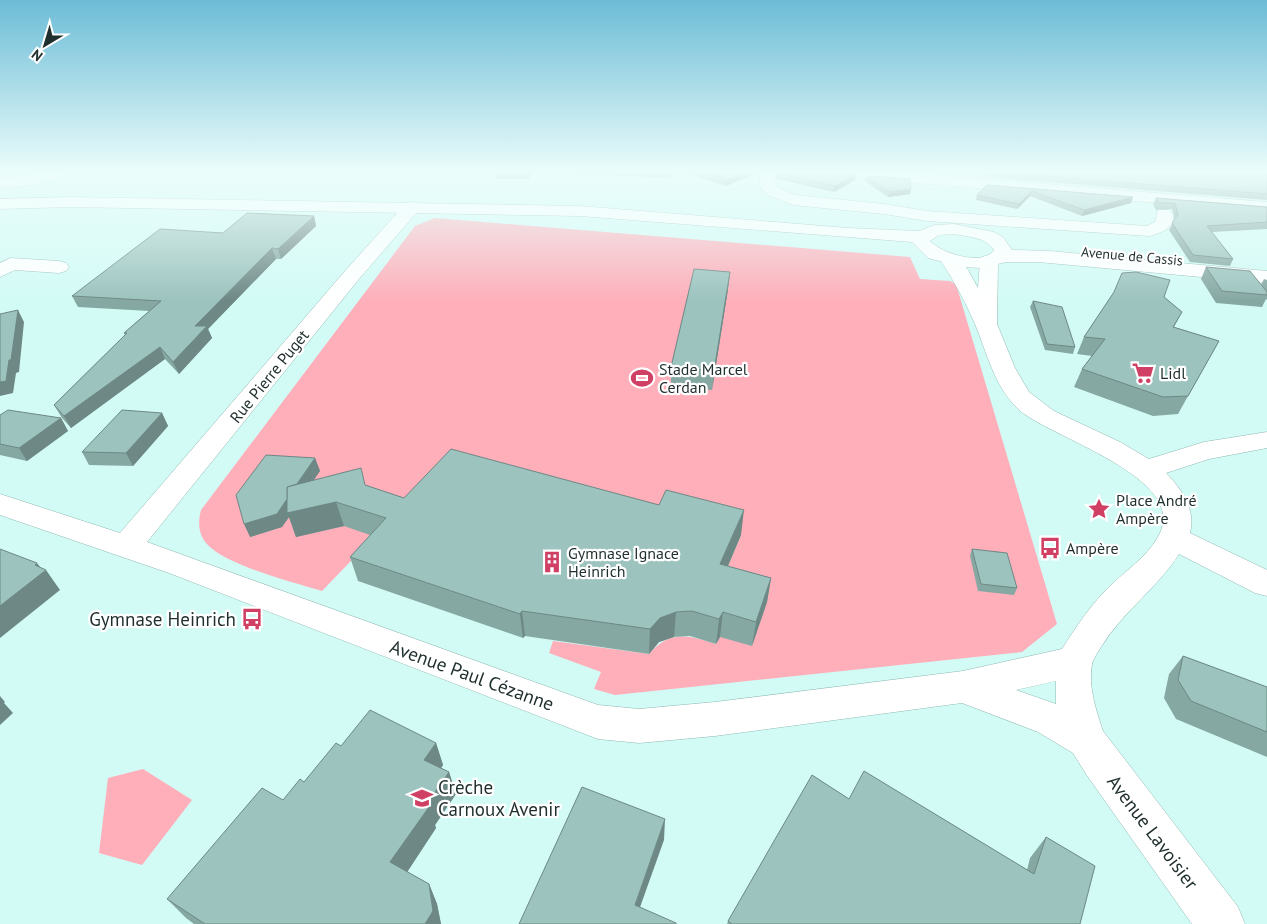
<svg xmlns="http://www.w3.org/2000/svg" width="1267" height="924" font-family="'PT Sans',sans-serif">
	<rect width="100%" height="100%" fill="#d3fbf6"/>
	<g fill="#feafba">
		<path d="M435,218L910,257L920,279L950,281L956,284L1057,624L1022,652L615,695L594,689L601,672L549,653L553,641L649,654C670,630 688,635 716,644L720,637L718,589L741,535L365,533L375,536L322,591C293,582 224,565 206,543C198,533 198,521 201,510L415,226Z"/>
		<polygon points="143,769 192,800 142,865 99,853 108,778"/>
	</g>
	<g fill="none" stroke-linecap="round" stroke-linejoin="round">
		<g stroke="#91b8b3" stroke-width="1">
			<g id="minor">
				<polygon points="46,172 71,172 68,175 34,185 0,188 0,178 33,175"/>
				<path d="M768,172L773,174L778,188L796,195L884,204L927,211L1147,226L1155,222L1158,210H1170C1181,226 1161,233 1149,236L927,221L884,214L793,205L766,194L760,186V177L763,174Z"/>
				<polygon points="836,172 898,172 1267,202 1267,212 844,177 839,175"/>
				<path d="M412,202L418,203L420,207L418,211L359,279L147,542L598,705L639,709L715,702L963,671L1062,649C1076,627 1090,606 1108,588C1125,571 1146,558 1158,537C1193,477 1046,437 1017,408C994,385 987,353 975,324C965,301 953,279 939,258L941,254C960,249 970,274 978,288L980,261L982,257L989,255L996,257L998,261L997,324L1015,368L1029,392L1054,411L1120,442L1149,459L1204,442L1267,432V448L1209,459L1166,473C1182,489 1196,510 1190,533L1267,570V596L1255,593L1179,554C1157,589 1123,611 1101,647C1098,652 1093,659 1092,664C1088,687 1096,710 1103,731L1238,907L1245,924H1192L1086,774L1073,753L1038,732L962,703L715,736L639,743L598,739L169,573L0,515V494L120,533L345,271L406,203ZM1056,681V704L1016,690Z"/>
				<polygon points="11,258 59,261 66,263 69,267 66,271 59,273 15,270 0,277 0,263"/>
			</g>
		</g>
		<g stroke="#91b8b3" stroke-width="1">
			<path id="secondary" d="M70,197L580,206L848,228L919,231L935,225L954,224L994,232L1003,237L1012,250L1050,251L1267,271V283L1038,262H1006L981,268L962,267L928,258L912,242L580,216L70,207L0,209V199ZM954,234C968,237 986,237 994,250C983,267 941,253 930,241L939,235Z"/>
		</g>
		<use href="#minor" fill="#fff" fill-rule="evenodd"/>
		<use href="#secondary" fill="#fff" fill-rule="evenodd"/>
	</g>
	<g fill="#86a8a3">
		<polygon points="494,172 672,172 671,178 531,172 529,179 495,179"/>
		<polygon points="681,172 758,172 726,186"/>
		<polygon points="772,172 847,172 856,174 855,180 834,192 777,179 775,173"/>
		<polygon points="986,172 1267,172 1267,200 987,177"/>
		<polygon points="866,176 910,194 888,197 865,181"/>
		<polygon points="987,185 1133,197 1131,203 1082,216 1030,196 1017,209 976,200 977,195"/>
		<polygon points="1156,198 1267,207 1267,229 1212,232 1233,259 1230,266 1190,262 1169,230 1175,219 1172,209 1156,210 1153,204"/>
		<polygon points="314,216 316,226 281,259 276,259 208,329 212,338 179,374 165,359 71,428 62,418 54,405 125,335 124,333 149,311 78,307 72,296 223,233"/>
		<polygon points="1206,267 1261,285 1264,279 1267,280 1267,300 1266,299 1262,307 1216,303 1201,279"/>
		<polygon points="1122,273 1164,297 1182,312 1174,327 1219,341 1178,414 1153,416 1074,387 1082,369 1092,356 1077,354 1084,337 1112,296"/>
		<polygon points="728,289 712,390 671,386 671,367"/>
		<polygon points="1033,301 1075,347 1073,354 1045,350 1030,307"/>
		<polygon points="162,413 168,426 133,466 89,465 82,452"/>
		<polygon points="0,415 61,418 68,431 27,461 0,455"/>
		<polygon points="315,458 320,471 313,480 366,485 404,498 741,535 728,566 771,578 767,602 752,646 720,637 716,644 690,636 674,637 659,642 649,654 525,636 523,638 358,581 350,557 370,535 344,526 296,537 289,517 282,527 250,537"/>
		<polygon points="972,549 1017,588 1014,595 978,591 970,556"/>
		<polygon points="1183,656 1267,687 1267,757 1176,719 1164,698 1169,674"/>
		<polygon points="436,743 443,765 441,768 449,772 456,794 435,825 436,828 407,872 429,884 437,904 441,924 194,924 186,918 167,899 304,782 341,746"/>
		<polygon points="849,799 1027,870 1030,858 1046,837 1080,924 727,924 728,921"/>
	</g>
	<g fill="#6d8885">
		<polygon points="528,172 531,172 529,179 528,173"/>
		<polygon points="745,172 758,172 726,186 727,180"/>
		<polygon points="856,174 855,180 834,192 835,186"/>
		<polygon points="911,189 910,194 888,197 889,192"/>
		<polygon points="1032,191 1030,196 1017,209 1019,204"/>
		<polygon points="1133,197 1131,203 1082,216 1084,210"/>
		<polygon points="314,216 316,226 281,259 278,249"/>
		<polygon points="272,248 276,259 208,329 212,338 179,374 173,362 195,326"/>
		<polygon points="730,272 728,289 712,390 714,371"/>
		<polygon points="18,310 24,322 19,372 16,373 13,393 0,396 0,382"/>
		<polygon points="160,347 165,359 71,428 64,416"/>
		<polygon points="162,413 168,426 133,466 126,453"/>
		<polygon points="61,418 68,431 27,461 19,448"/>
		<polygon points="315,458 320,471 293,511 336,502 344,526 296,537 289,517 282,527 250,537 244,524"/>
		<polygon points="744,510 741,535 718,589 720,564"/>
		<polygon points="37,563 44,572 46,570 60,590 0,638 0,606 35,565"/>
		<polygon points="771,578 767,602 752,646 756,622"/>
		<polygon points="522,611 525,636 523,638 520,614"/>
		<polygon points="676,612 674,637 659,642 649,654 650,629 660,618"/>
		<polygon points="723,612 720,637 716,644 719,619"/>
		<polygon points="0,696 5,702 4,703 13,713 0,725"/>
		<polygon points="436,743 443,765 432,782 424,760"/>
		<polygon points="449,772 456,794 435,825 436,828 400,883 390,862 426,805"/>
		<polygon points="665,819 664,840 634,924 635,905"/>
		<polygon points="429,884 437,904 441,924 425,924"/>
	</g>
	<g fill="#9cc3be" stroke="#6d8885">
		<polygon points="494,172 528,172 528,173"/>
		<polygon points="701,172 745,172 727,180"/>
		<polygon points="777,172 847,172 856,174 835,186 778,173"/>
		<polygon points="994,172 1267,172 1267,194"/>
		<polygon points="866,176 910,179 911,189 889,192"/>
		<polygon points="987,185 1133,197 1084,210 1032,191 1019,204 977,195"/>
		<polygon points="1156,198 1267,207 1267,222 1207,226 1233,259 1193,255 1172,223 1178,214 1175,203 1159,203"/>
		<polygon points="247,213 314,216 278,249 272,248 195,326 207,326 173,362 160,347 64,416 54,405 127,333 124,333 161,301 72,296 160,229 223,233"/>
		<polygon points="1206,267 1250,271 1267,292 1267,295 1222,291"/>
		<polygon points="694,269 730,272 714,371 671,367"/>
		<polygon points="1136,272 1170,280 1164,297 1182,312 1173,327 1219,341 1188,396 1163,397 1082,369 1105,339 1084,337 1114,292 1122,273"/>
		<polygon points="1033,301 1062,307 1075,347 1047,344"/>
		<polygon points="18,310 11,360 9,360 6,381 0,382 0,314"/>
		<polygon points="8,410 61,418 19,448 0,444 0,415"/>
		<polygon points="122,410 162,413 126,453 82,452"/>
		<polygon points="451,449 659,505 666,490 744,510 720,564 771,578 756,622 723,612 719,619 692,611 676,612 660,618 650,629 522,611 520,614 350,557 386,518 336,502 287,513 287,487 361,468 365,485 404,498"/>
		<polygon points="266,455 315,458 297,484 287,487 287,499 277,514 244,524 236,495"/>
		<polygon points="0,549 37,563 35,565 46,570 0,606"/>
		<polygon points="972,549 1007,553 1017,588 981,584"/>
		<polygon points="1183,656 1267,687 1267,732 1191,701 1178,680"/>
		<polygon points="370,710 436,743 424,760 449,772 426,805 429,807 390,862 429,884 433,911 425,924 205,924 167,899 262,788 283,800 300,779 304,782 336,743 341,746"/>
		<polygon points="864,771 1034,874 1046,837 1095,866 1080,924 732,924 728,921 812,775 849,799"/>
		<polygon points="582,787 665,819 635,905 676,923 676,924 519,924"/>
	</g>
	<linearGradient id="sky" x2="0" y2="1"><stop stop-color="#6cbcd6"/><stop offset="0.57" stop-color="#ebfdfb"/><stop offset="1" stop-color="#ebfdfb" stop-opacity="0"/></linearGradient>
	<rect width="1267" height="301" fill="url(#sky)"/>
	<defs>
		<g id="supermarket-bare" transform="scale(1.725)"><path d="M-6-5.5h2.5l.6 2H6L4.5 2H-2.5L-4.4-4H-6ZM-1.5 3.2a1.3 1.3 0 1 0 .1 0ZM3 3.2a1.3 1.3 0 1 0 .1 0Z" fill="#d04064" stroke="#fff" stroke-width="2.5" paint-order="stroke"/></g>
		<g id="stadium-bare" transform="scale(1.725)"><path d="M0-5a6.5 5 0 1 0 0 10a6.5 5 0 1 0 0-10ZM-3.5-1.8h7v3.6h-7Z" fill="#d04064" stroke="#fff" stroke-width="2.5" paint-order="stroke"/></g>
		<g id="sight-bare" transform="scale(1.725)"><path d="M0-6L1.8-2.2L6-1.7L2.9 1.2L3.7 5.4L0 3.3L-3.7 5.4L-2.9 1.2L-6-1.7L-1.8-2.2Z" fill="#d04064" stroke="#fff" stroke-width="2.5" paint-order="stroke"/></g>
		<g id="bus-bare" transform="scale(1.725)"><path d="M-5-6H5V4H4V6H2V4H-2V6H-4V4H-5ZM-3.5-4V0h7V-4ZM-3.5 1.2v1.5H-2V1.2ZM2 1.2v1.5H3.5V1.2Z" fill="#d04064" stroke="#fff" stroke-width="2.5" paint-order="stroke"/></g>
		<g id="building-bare" transform="scale(1.725)"><path d="M-4-6H4V6H1V3H-1V6H-4ZM-2.5-4.3h1.7v1.8h-1.7ZM.8-4.3h1.7v1.8H.8ZM-2.5-1h1.7V.8h-1.7ZM.8-1h1.7V.8H.8Z" fill="#d04064" stroke="#fff" stroke-width="2.5" paint-order="stroke"/></g>
		<g id="school-bare" transform="scale(1.725)"><path d="M0-5L7-2L0 1L-7-2ZM-4 1L0 2.5L4 1V4Q0 6-4 4Z" fill="#d04064" stroke="#fff" stroke-width="2.5" paint-order="stroke"/></g>
	</defs>
	<g fill-rule="evenodd">
		<use href="#supermarket-bare" x="1143" y="373"/>
		<use href="#stadium-bare" x="642" y="378"/>
		<use href="#sight-bare" x="1099" y="509"/>
		<use href="#bus-bare" x="1050" y="548"/>
		<use href="#building-bare" x="552" y="562"/>
		<use href="#bus-bare" x="252" y="619"/>
		<use href="#school-bare" x="422" y="798"/>
	</g>
	<g text-anchor="middle" stroke-width="4.5" stroke-linejoin="round" paint-order="stroke">
		<g font-size="14" fill="#1f2f2d" stroke="#fff">
			<text transform="translate(1132 256) rotate(5)" y="5">Avenue de Cassis</text>
		</g>
		<g font-size="16" fill="#1f2f2d" stroke="#fff" text-anchor="start">
			<text x="659" y="375">Stade Marcel<tspan x="659" dy="18">Cerdan</tspan></text>
			<text x="1160" y="379">Lidl</text>
			<text x="1116" y="506">Place André<tspan x="1116" dy="18">Ampère</tspan></text>
			<text x="1066" y="554">Ampère</text>
			<text x="568" y="559">Gymnase Ignace<tspan x="568" dy="18">Heinrich</tspan></text>
		</g>
		<g font-size="16" fill="#1f2f2d" stroke="#fff">
			<text transform="translate(269 376) rotate(-51)" y="6">Rue Pierre Puget</text>
		</g>
		<g font-size="19" fill="#1f2f2d" stroke="#fff" text-anchor="end">
			<text x="236" y="626">Gymnase Heinrich</text>
			<text x="438" y="794" text-anchor="start">Crèche<tspan x="438" dy="22">Carnoux Avenir</tspan></text>
		</g>
		<g font-size="19" fill="#1f2f2d" stroke="#fff">
			<text transform="translate(472 675) rotate(20)" y="7">Avenue Paul Cézanne</text>
			<text transform="translate(1153 832) rotate(53)" y="7">Avenue Lavoisier</text>
		</g>
	</g>
	<g transform="translate(45 45) rotate(218)" stroke="#ffffff" stroke-width="4" paint-order="stroke">
	<path d="M0-4L9 19L0 12L-9 19Z" fill="#1f2f2d"/>
	<text y="-8" font-size="14" font-weight="bold" text-anchor="middle" fill="#1f2f2d">N</text>
	</g>
</svg>
